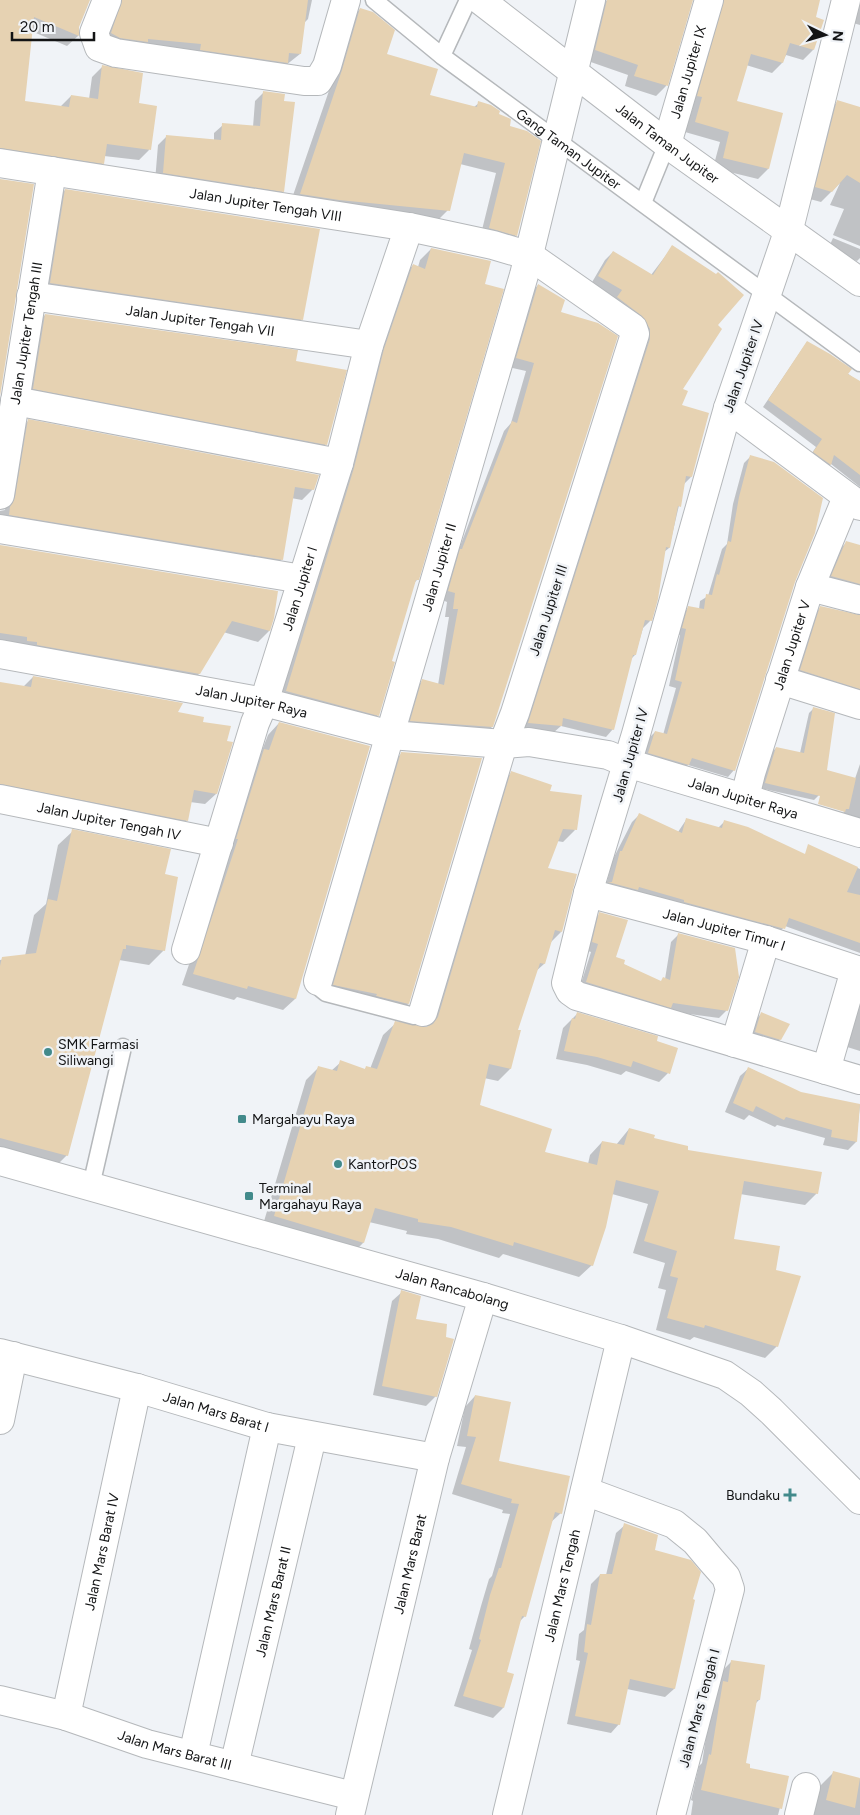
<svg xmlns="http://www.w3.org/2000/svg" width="860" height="1815" font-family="Figtree,sans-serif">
	<rect width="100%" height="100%" fill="#f0f3f7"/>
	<g fill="#0003">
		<polygon points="0,0 89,0 78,27 78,36 67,46 31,31 24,102 60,107 71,96 89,99 92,77 103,66 138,104 149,150 139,160 104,156 103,163 92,174 0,159"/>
		<polygon points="107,0 312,0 308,19 303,24 300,54 276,73 101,45"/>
		<polygon points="607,0 691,0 666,86 656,96 625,86 628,75 585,60 599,8"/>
		<polygon points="711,0 818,0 814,18 822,21 813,50 803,60 786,55 782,63 772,73 746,65 735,102 782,114 768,169 758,179 713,168 720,142 685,132 693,107 688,106"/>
		<polygon points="860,0 860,25 853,23"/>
		<polygon points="360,9 386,55 428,96 474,107 479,103 498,114 508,127 516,235 506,245 480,238 496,173 460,164 448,210 438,220 290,204 332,82 350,19"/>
		<polygon points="264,92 283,191 274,200 155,181 158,145 167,136 214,140 214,133 223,125 253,127 255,101"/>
		<polygon points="837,102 860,109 860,246 833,235 844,209 830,205 840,183 821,202 806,198 827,112"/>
		<polygon points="65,190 319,230 302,319 291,330 40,293 55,201"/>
		<polygon points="833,238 860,249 860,258 857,261 828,249"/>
		<polygon points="673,246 716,325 681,389 680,406 691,477 684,484 669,548 664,552 650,621 643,628 635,655 631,659 613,729 606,737 561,726 553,733 521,730 643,347 610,306 615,298 591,284 605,260 613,252 651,275"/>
		<polygon points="431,249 417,580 414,583 390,662 378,715 367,726 276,702 403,276 413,265 418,267 420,260"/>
		<polygon points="538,285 559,312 492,727 483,736 402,729 414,689 423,680 438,685 449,617 445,617 447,602 440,599 504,431 511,423 526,371 508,367 530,294"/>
		<polygon points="45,315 295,362 326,444 315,456 22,400 34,326"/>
		<polygon points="807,342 860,383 860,487 831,464 824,471 808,459 816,447 763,407"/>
		<polygon points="28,421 313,489 302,500 291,498 282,559 271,570 0,525 0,511 5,510 18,432"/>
		<polygon points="750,457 794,582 734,770 728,777 688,765 682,771 643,759 649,738 655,732 663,735 676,688 669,686 680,635 677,634 683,613 689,607 699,609 700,601 708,596 722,549 727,544 733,504 744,463"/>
		<polygon points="846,543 860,546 860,594 825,584 839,550"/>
		<polygon points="0,546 277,592 269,631 258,642 223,632 199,674 188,685 0,645"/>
		<polygon points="821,607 860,616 860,700 794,677 813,615"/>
		<polygon points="33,677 176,713 202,723 216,794 205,804 190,802 187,820 176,831 0,796 0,683 23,687"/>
		<polygon points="814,708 819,795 814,800 760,788 771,753 776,748 800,753 809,713"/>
		<polygon points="279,723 295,999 283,1010 237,997 234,1000 182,985 228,850 253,761 261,753 268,735"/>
		<polygon points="402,753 408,1004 398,1013 324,994 392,763"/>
		<polygon points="860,764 860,825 841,820"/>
		<polygon points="511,773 548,792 575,830 563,842 557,841 546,869 561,932 550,943 544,964 535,972 517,1031 519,1031 510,1069 498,1081 484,1078 478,1106 543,1152 588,1164 590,1155 602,1142 616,1145 629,1129 686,1151 817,1193 805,1205 740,1194 733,1240 774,1271 777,1346 765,1358 694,1337 690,1340 656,1330 666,1290 658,1288 665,1263 633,1253 648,1204 612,1194 592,1265 579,1277 503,1254 499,1258 438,1239 406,1234 407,1231 369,1222 363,1243 351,1255 262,1228 306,1080 318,1068 331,1071 341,1062 364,1070 366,1068 370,1069 383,1035 396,1023 427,1029 499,785"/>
		<polygon points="639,815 678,832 686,820 718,828 724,822 808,856 833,857 860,869 860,953 785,926 776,936 606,885 613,859 632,822"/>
		<polygon points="73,831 164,875 164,950 149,965 119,960 67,1155 52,1170 0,1156 0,960 25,956 34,915 46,904 58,845"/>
		<polygon points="600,914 615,958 623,964 660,982 665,979 671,942 679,934 727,1010 719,1018 667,1011 579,990 591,952 585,950 592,921"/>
		<polygon points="860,1001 860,1051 844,1046"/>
		<polygon points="577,1014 655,1041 668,1073 659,1082 626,1071 621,1075 587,1065 556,1059 563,1028"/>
		<polygon points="761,1014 780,1040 775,1045 750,1037 756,1019"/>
		<polygon points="749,1068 800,1093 860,1105 856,1142 848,1150 823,1145 825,1138 777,1125 775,1127 749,1115 744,1120 725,1112 740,1076"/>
		<polygon points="402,1292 415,1320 436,1396 426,1406 373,1395 392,1301"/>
		<polygon points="475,1396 498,1462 561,1513 550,1523 525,1616 519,1622 506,1673 513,1675 503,1708 493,1718 454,1706 472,1650 469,1649 481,1606 489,1579 492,1576 510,1514 502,1513 503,1510 452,1494 466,1447 457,1446 465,1407"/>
		<polygon points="625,1525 653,1551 691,1600 674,1689 665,1697 627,1689 619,1724 611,1733 567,1724 580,1661 576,1660 579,1634 584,1630 591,1584 600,1575 606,1575 616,1533"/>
		<polygon points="731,1662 759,1700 755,1704 745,1764 748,1769 788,1777 778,1815 691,1815 693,1801 691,1800 699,1766 702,1763 713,1693 719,1687 721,1672"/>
		<polygon points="833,1773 860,1779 860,1815 809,1815 815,1791"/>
	</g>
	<g fill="#e6d2b2">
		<polygon points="0,0 90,0 79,27 79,36 34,17 25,101 69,107 71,95 98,99 102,65 143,73 139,103 157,106 151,150 107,144 104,164 0,148"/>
		<polygon points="122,0 308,0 301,54 289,53 288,63 200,50 201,44 148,39 148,42 120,38 111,33"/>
		<polygon points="607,0 693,0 668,86 634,76 638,65 595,50"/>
		<polygon points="724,0 820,0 816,17 824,20 814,50 790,43 783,63 751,54 737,101 783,113 769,169 723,158 729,132 695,122 702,97 697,96"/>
		<polygon points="360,8 373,12 395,30 387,54 438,69 430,95 477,107 478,101 491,105 500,111 499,114 511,119 510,126 527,131 541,141 517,236 489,228 505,163 464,153 450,211 339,200 300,194 342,70"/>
		<polygon points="263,91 285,94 284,101 295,102 284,192 163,173 166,135 221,140 222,123 260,126"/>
		<polygon points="837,100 860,107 860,183 847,175 832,192 815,187"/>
		<polygon points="0,179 34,184 0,396"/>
		<polygon points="65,189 320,229 303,320 50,283"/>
		<polygon points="672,245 716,274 718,272 744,295 718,325 722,329 683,389 688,391 682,405 709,413 692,477 686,476 681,507 678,506 670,548 666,547 658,599 652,621 645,620 636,655 633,655 614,730 563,718 562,726 528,723 650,339 650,329 642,316 617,297 622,290 598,276 613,251 653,275"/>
		<polygon points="431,248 491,261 485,284 504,289 419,580 416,580 392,661 395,662 379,716 286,691 354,468 384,349 413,264 425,269"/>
		<polygon points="538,284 565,300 561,312 598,323 618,336 493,727 410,721 422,679 444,685 458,609 453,609 455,593 448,591 460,549 462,549 512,421 517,423 534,363 516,358"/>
		<polygon points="45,314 298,350 296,361 347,370 327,445 33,389"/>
		<polygon points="807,341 830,354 852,369 848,374 860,381 860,475 834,455 831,465 813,452 822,439 768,400"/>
		<polygon points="28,419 319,475 314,490 295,487 283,560 9,515 10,507 15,497"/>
		<polygon points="750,455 774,462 823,498 815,533 795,582 735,771 692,758 689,765 648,753 655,731 667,734 682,682 675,680 686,629 682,628 688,606 704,609 706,594 712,595 717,574 719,575 728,541 731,542 739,497"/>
		<polygon points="846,541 860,545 860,584 831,576"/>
		<polygon points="0,545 278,591 274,618 270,631 232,621 200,674 37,645 37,642 27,641 27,637 0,633"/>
		<polygon points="820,606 860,615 860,689 800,670"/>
		<polygon points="33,676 183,703 178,712 204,717 203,722 231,726 227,741 233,742 217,794 194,790 188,821 0,784 0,682 31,687"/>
		<polygon points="813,707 835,713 827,770 856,778 849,809 846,809 845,812 818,804 820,796 765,783 776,747 804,753"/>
		<polygon points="279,722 370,746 296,999 248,986 247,989 193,974 238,839 236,839 264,749 269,750"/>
		<polygon points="401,752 482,758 409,1004 376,996 377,994 333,985"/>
		<polygon points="511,771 552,785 550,791 582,795 577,830 563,829 548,868 577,874 562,932 555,930 545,964 540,963 518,1030 521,1030 511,1069 489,1064 480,1105 552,1129 545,1152 597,1165 602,1141 624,1145 629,1128 655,1135 654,1138 688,1146 688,1150 822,1172 818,1194 744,1181 734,1239 780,1246 776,1270 801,1276 778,1347 705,1325 704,1328 667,1318 678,1278 670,1276 677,1251 644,1241 659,1191 616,1180 606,1227 593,1266 514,1242 513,1246 451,1227 418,1222 418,1219 375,1208 364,1243 274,1216 318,1066 337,1071 340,1060 365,1069 366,1066 377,1069 395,1021 426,1027 433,1024 438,1017"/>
		<polygon points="639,813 682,833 686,818 722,828 724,820 748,827 805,854 808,844 858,867 847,892 860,895 860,943 789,918 785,929 684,902 684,900 639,887 638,890 608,882 612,882 620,851 622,851"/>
		<polygon points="72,829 171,849 165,874 178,877 165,951 126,945 126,949 123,949 68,1156 0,1138 0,966 2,957 36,953 48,899 57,901"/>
		<polygon points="599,912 628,920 616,957 625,960 624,964 661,981 663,977 670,980 678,933 735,948 739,977 728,1011 673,1003 671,1008 586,982 598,944 592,942"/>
		<polygon points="577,1012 658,1036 657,1041 678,1048 670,1074 633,1061 631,1067 597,1057 564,1051 572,1018 575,1019"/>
		<polygon points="761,1012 790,1024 781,1040 755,1032"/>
		<polygon points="748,1067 801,1092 860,1104 857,1142 831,1137 832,1130 786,1117 784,1120 756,1106 753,1112 733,1103"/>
		<polygon points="401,1290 421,1296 416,1319 447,1324 446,1337 454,1339 437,1397 382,1386"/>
		<polygon points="475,1395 511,1402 499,1461 570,1476 562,1514 555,1512 526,1617 522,1616 507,1672 514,1674 504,1708 463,1696 481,1640 479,1639 490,1595 499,1568 501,1568 519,1504 511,1503 512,1499 461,1484 476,1437 467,1436"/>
		<polygon points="624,1523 658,1535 655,1550 691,1560 701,1572 693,1599 695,1600 675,1689 630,1679 620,1725 575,1716 588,1653 584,1652 587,1624 591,1625 600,1574 612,1574"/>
		<polygon points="731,1660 765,1665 760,1700 757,1700 746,1763 750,1764 750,1768 789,1776 782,1809 701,1790 709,1754 711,1755 723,1681 728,1682"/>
		<polygon points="833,1771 860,1778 855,1808 826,1800"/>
	</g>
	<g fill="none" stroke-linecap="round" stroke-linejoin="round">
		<g stroke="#b5b8bb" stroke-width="19">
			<g id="service">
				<path id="s1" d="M374,0L442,56L860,363"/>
				<polyline points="442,56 468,0"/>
				<polyline points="643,203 667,144"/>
				<polyline points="318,981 321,989 326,993 414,1016 423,1012"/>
				<polyline points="91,1186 123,1047"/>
			</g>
		</g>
		<g stroke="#b5b8bb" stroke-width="30">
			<g id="minor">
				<polyline points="107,0 94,33 99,47 116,53 304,81 318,81 327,66 346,0"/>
				<polyline points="846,0 789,229 728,408 636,734 588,893 566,983 570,991 577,996 860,1080"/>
				<path id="s2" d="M667,144L709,0"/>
				<path id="s3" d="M0,163L409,227L493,245L530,256L633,328L635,334L515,713L503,744L423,1012"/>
				<path id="s4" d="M31,296L369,345"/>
				<polyline points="15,401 339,463"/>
				<polyline points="728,408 860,506"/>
				<path id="s5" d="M0,495L52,171"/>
				<polyline points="0,529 302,579"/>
				<polyline points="810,587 860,600"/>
				<path id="s6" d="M0,654L264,702L391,735L503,744L529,742L608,755L627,763L860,833"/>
				<polyline points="780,680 860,705"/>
				<path id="s7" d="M745,797L751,773L810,587L847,497"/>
				<path id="s8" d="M0,799L219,843"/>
				<path id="s9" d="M588,893L766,940L860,971"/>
				<path id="s10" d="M186,950L255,723L264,702L339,463L369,345L409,227"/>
				<path id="s11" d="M318,981L524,275L591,0"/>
				<polyline points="735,1043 766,940"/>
				<polyline points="826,1070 855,970"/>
				<path id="s12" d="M0,1353L137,1388L267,1427L435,1458"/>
				<polyline points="0,1420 13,1356"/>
				<polyline points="585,1491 674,1524 695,1541 711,1560 726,1577 730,1589 671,1815"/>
				<path id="s13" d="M0,1700L66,1716L147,1744L353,1796"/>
				<path id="s14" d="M66,1716L137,1388"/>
				<polyline points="193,1755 267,1427"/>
				<path id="s15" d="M234,1766L312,1437"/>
				<path id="s16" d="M350,1815L435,1458L483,1297"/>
				<path id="s17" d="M507,1815L621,1339"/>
				<polyline points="799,1815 806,1787"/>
			</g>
		</g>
		<g stroke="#b5b8bb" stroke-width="30">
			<g id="tertiary">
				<path id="s18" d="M480,0L667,144L860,282"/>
				<path id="s19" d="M0,1161L483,1297L621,1339L725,1375L751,1393L771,1411L860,1500"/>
			</g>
		</g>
		<use href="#service" stroke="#fff" stroke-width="16"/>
		<use href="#minor" stroke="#fff" stroke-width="28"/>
		<use href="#tertiary" stroke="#fff" stroke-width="28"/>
	</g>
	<g fill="#428a8b" stroke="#f0f3f7" stroke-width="2">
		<circle cx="48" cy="1052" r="5"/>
		<rect x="237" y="1114" width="10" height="10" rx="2.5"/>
		<circle cx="338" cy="1164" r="5"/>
		<rect x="244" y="1191" width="10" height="10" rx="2.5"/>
		<path d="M787.5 1487.5h5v5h5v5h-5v5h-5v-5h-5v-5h5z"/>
	</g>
	<g text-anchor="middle" stroke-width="5" stroke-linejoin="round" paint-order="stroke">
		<g font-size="14" fill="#131415" stroke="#f0f3f7">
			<text dy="5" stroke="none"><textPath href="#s2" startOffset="75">Jalan Jupiter IX</textPath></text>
			<text dy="5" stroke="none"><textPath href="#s18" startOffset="236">Jalan Taman Jupiter</textPath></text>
			<text dy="5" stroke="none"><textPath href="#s1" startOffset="245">Gang Taman Jupiter</textPath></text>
			<text dy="5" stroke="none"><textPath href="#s3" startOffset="269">Jalan Jupiter Tengah VIII</textPath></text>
			<text dy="5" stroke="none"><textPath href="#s4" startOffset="171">Jalan Jupiter Tengah VII</textPath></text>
			<text dy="5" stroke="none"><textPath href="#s5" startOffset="164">Jalan Jupiter Tengah III</textPath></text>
			<text transform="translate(743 366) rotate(-71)" y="5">Jalan Jupiter IV</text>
			<text dy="5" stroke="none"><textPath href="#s11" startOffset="431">Jalan Jupiter II</textPath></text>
			<text dy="5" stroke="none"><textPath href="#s10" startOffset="379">Jalan Jupiter I</textPath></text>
			<text transform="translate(548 610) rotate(-72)" y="5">Jalan Jupiter III</text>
			<text dy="5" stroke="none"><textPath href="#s7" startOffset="159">Jalan Jupiter V</textPath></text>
			<text dy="5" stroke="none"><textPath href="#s6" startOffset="256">Jalan Jupiter Raya</textPath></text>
			<text transform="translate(630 755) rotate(-74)" y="5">Jalan Jupiter IV</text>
			<text dy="5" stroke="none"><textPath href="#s6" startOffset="760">Jalan Jupiter Raya</textPath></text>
			<text dy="5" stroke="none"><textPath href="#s8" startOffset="111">Jalan Jupiter Tengah IV</textPath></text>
			<text dy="5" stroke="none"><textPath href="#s9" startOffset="141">Jalan Jupiter Timur I</textPath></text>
			<text dy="5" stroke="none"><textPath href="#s19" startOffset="470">Jalan Rancabolang</textPath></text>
			<text dy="5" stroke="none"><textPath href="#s12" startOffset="224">Jalan Mars Barat I</textPath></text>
			<text dy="5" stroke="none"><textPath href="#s14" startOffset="168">Jalan Mars Barat IV</textPath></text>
			<text dy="5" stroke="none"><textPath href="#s16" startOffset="258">Jalan Mars Barat</textPath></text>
			<text dy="5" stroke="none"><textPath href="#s17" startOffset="236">Jalan Mars Tengah</textPath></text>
			<text dy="5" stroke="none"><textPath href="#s15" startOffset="169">Jalan Mars Barat II</textPath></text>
			<text transform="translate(699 1708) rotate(-75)" y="5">Jalan Mars Tengah I</text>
			<text dy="5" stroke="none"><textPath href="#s13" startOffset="182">Jalan Mars Barat III</textPath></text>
		</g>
		<g font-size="14" fill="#131415" stroke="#f0f3f7" text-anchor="start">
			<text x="58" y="1049">SMK Farmasi<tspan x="58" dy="16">Siliwangi</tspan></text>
			<text x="252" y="1124">Margahayu Raya</text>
			<text x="348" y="1169">KantorPOS</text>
			<text x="259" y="1193">Terminal<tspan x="259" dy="16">Margahayu Raya</tspan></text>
			<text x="780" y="1500" text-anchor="end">Bundaku</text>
		</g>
	</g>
	<g transform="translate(825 35) rotate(95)" stroke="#f0f3f7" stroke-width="4" paint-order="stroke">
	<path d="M0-4L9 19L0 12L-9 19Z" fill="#131415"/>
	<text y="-8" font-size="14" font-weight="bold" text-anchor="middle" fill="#131415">N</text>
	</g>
	<path d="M12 32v8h82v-8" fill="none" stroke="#131415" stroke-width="2.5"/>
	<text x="20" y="32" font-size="15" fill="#131415" stroke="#f0f3f7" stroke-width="4" paint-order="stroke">20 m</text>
</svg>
